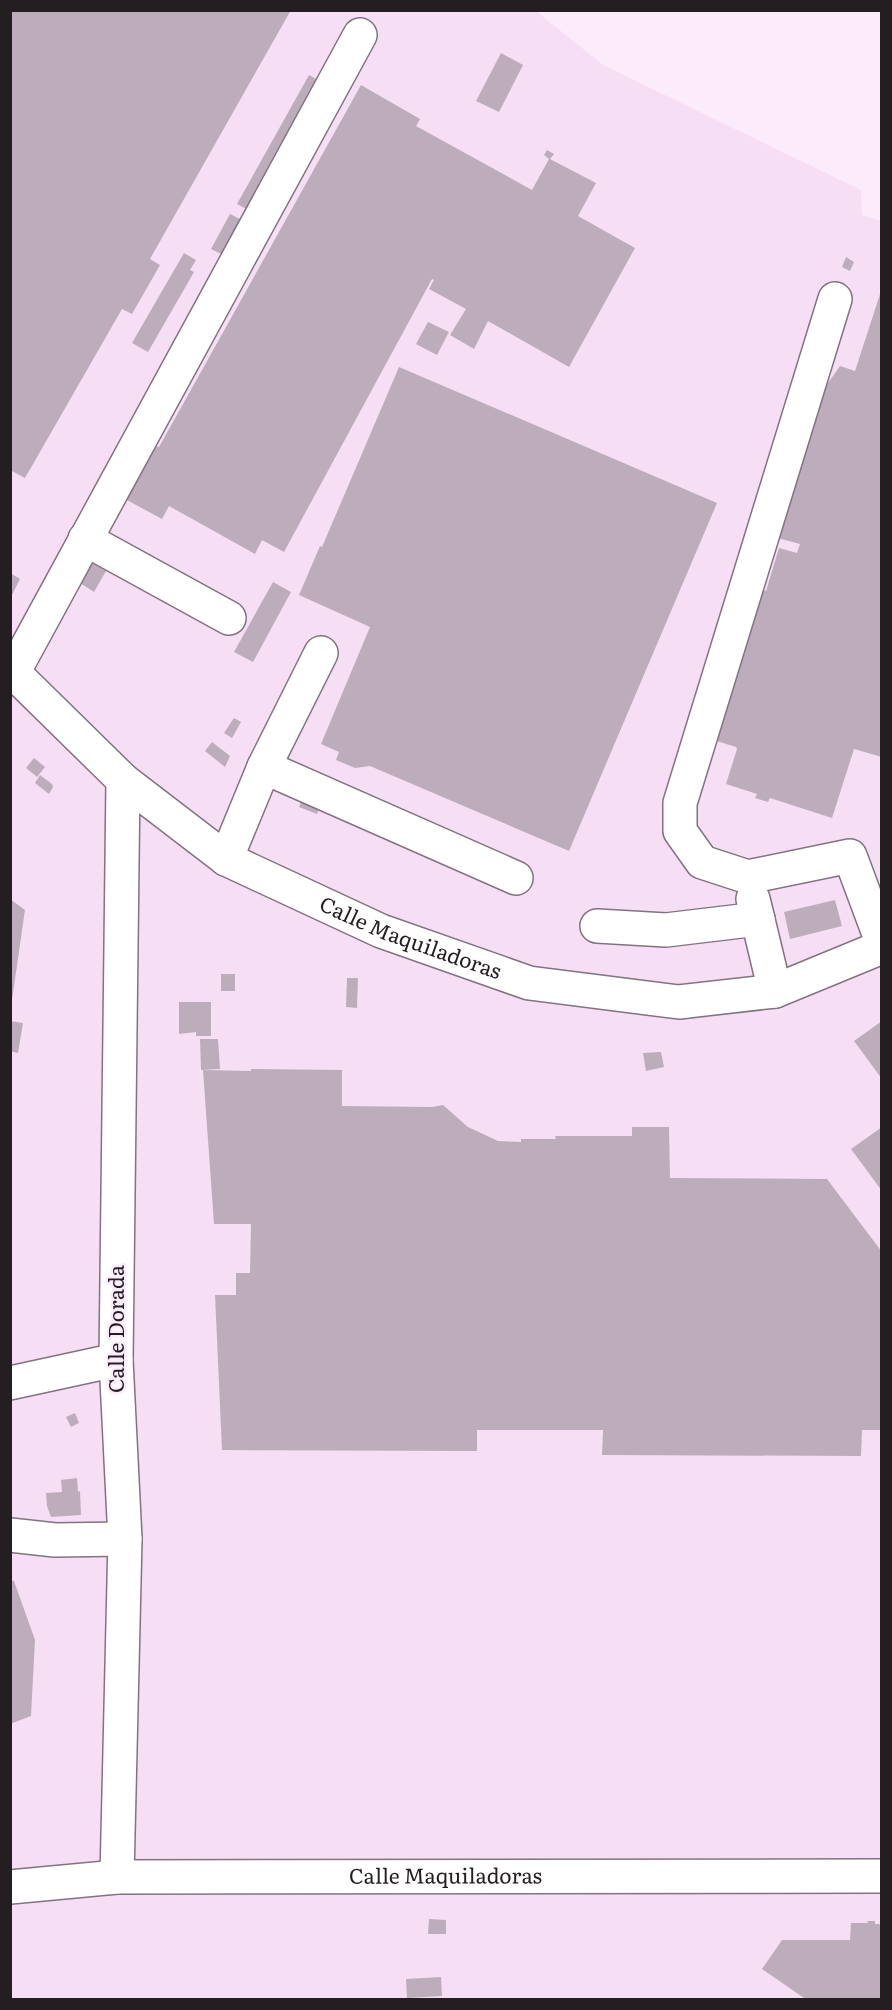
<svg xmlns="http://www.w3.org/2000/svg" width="892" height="2010" font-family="Literata,serif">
	<rect width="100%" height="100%" fill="#fcebfa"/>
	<polygon fill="#f6dff4" points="11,11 536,11 603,65 861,190 862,215 881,221 881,1999 11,2000"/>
	<g fill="#bdacbb">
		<polygon points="10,10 291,10 150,259 160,265 132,314 122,309 25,478 10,470"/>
		<polygon points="501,53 523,65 499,112 476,101"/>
		<polygon points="309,75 327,85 254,213 237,204"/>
		<polygon points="361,85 420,119 416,126 532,190 549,159 544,155 547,150 554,154 550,159 596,183 578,216 635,248 569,367 488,321 474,349 450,335 466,309 429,289 434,280 432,279 284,552 262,540 255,554 169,506 162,519 125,499 150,452 156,446 159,447"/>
		<polygon points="230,214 248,223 229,258 211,249"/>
		<polygon points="184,253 196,260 190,270 194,272 148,352 132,343"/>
		<polygon points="846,257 854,262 850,271 842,267"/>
		<polygon points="882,288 882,757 854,749 832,818 770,798 768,802 755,798 757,794 726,784 737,749 736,747 710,739 758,588 766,591 779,548 797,553 800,544 774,537 818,397 840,366 855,371"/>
		<polygon points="428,322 449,332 437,355 416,344"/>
		<polygon points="399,367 717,503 569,851 370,766 355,768 336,760 339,752 321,744 370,627 299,595 320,546 322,547"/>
		<polygon points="88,561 106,571 94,592 77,581"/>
		<polygon points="10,573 20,579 10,599"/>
		<polygon points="273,582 291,592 253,662 234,652"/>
		<polygon points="234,718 241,722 232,738 224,733"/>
		<polygon points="212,742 230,756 225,767 205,751"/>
		<polygon points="34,758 45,767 37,777 26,768"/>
		<polygon points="40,775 52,784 53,787 49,794 35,783"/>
		<polygon points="304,795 321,802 317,814 299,807"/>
		<polygon points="10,899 25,910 12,1000 10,1000"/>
		<polygon points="835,900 842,926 790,939 784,912"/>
		<rect x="221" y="974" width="14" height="17"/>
		<polygon points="347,978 358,978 357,1008 346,1007"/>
		<polygon points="179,1002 211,1002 211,1036 196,1036 196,1032 179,1034"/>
		<polygon points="10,1021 23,1023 18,1053 10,1051"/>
		<polygon points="882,1021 882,1079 854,1041"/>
		<polygon points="200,1039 218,1039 220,1069 201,1070"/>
		<polygon points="661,1052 664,1067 646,1071 643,1053"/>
		<polygon points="251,1069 342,1070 342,1106 432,1107 443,1105 468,1127 498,1141 521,1142 521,1139 556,1139 555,1136 632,1136 632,1127 669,1127 670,1178 827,1179 882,1252 882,1430 862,1430 861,1456 602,1455 603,1430 477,1430 477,1451 222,1450 215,1295 236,1295 236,1273 250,1273 251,1224 214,1224 203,1070 251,1071"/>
		<polygon points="882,1127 882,1191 851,1149"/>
		<polygon points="75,1413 79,1423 71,1427 66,1417"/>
		<polygon points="77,1478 78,1492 80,1491 81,1515 51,1517 47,1506 46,1493 62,1492 61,1480"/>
		<polygon points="10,1580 14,1581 35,1640 31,1716 10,1724"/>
		<polygon points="429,1919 446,1920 446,1934 428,1934"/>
		<polygon points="867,1921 875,1921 875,1924 879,1924 882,1927 882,2000 807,2000 762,1969 782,1940 850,1940 851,1923 868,1923"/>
		<polygon points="441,1977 442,1996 407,1998 406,1979"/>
	</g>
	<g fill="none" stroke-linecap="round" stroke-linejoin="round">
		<g stroke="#827381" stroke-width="36">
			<g id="minor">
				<polyline points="835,299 680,803 680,831 702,862 748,877 850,856 882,942"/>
				<polyline points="85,539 229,618"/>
				<path id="s1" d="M10,669L123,780L226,859L381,931L529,983L679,1002L775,991L882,947"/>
				<polyline points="14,671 360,35"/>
				<polyline points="264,767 516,878"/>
				<polyline points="226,859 264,767 321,653"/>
				<polyline points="753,899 775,991"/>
				<polyline points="597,926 666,930 758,919"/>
				<polyline points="10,1383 116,1360"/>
				<polyline points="10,1535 55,1540 125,1539"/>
				<polyline points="117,1877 125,1539 116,1360 123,780"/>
				<path id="s2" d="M10,1887L117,1877L882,1876"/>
			</g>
		</g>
		<use href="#minor" stroke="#fff" stroke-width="33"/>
	</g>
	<g text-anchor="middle" stroke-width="5" stroke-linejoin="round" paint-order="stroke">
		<g font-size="21" fill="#241e23" stroke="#fcebfa">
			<text dy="7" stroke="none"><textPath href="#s1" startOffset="489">Calle Maquiladoras</textPath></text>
			<text transform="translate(117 1329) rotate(-90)" y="7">Calle Dorada</text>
			<text dy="7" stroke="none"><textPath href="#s2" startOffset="436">Calle Maquiladoras</textPath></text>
		</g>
	</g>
	<rect width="892" height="2010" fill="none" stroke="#241e23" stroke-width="24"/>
</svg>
